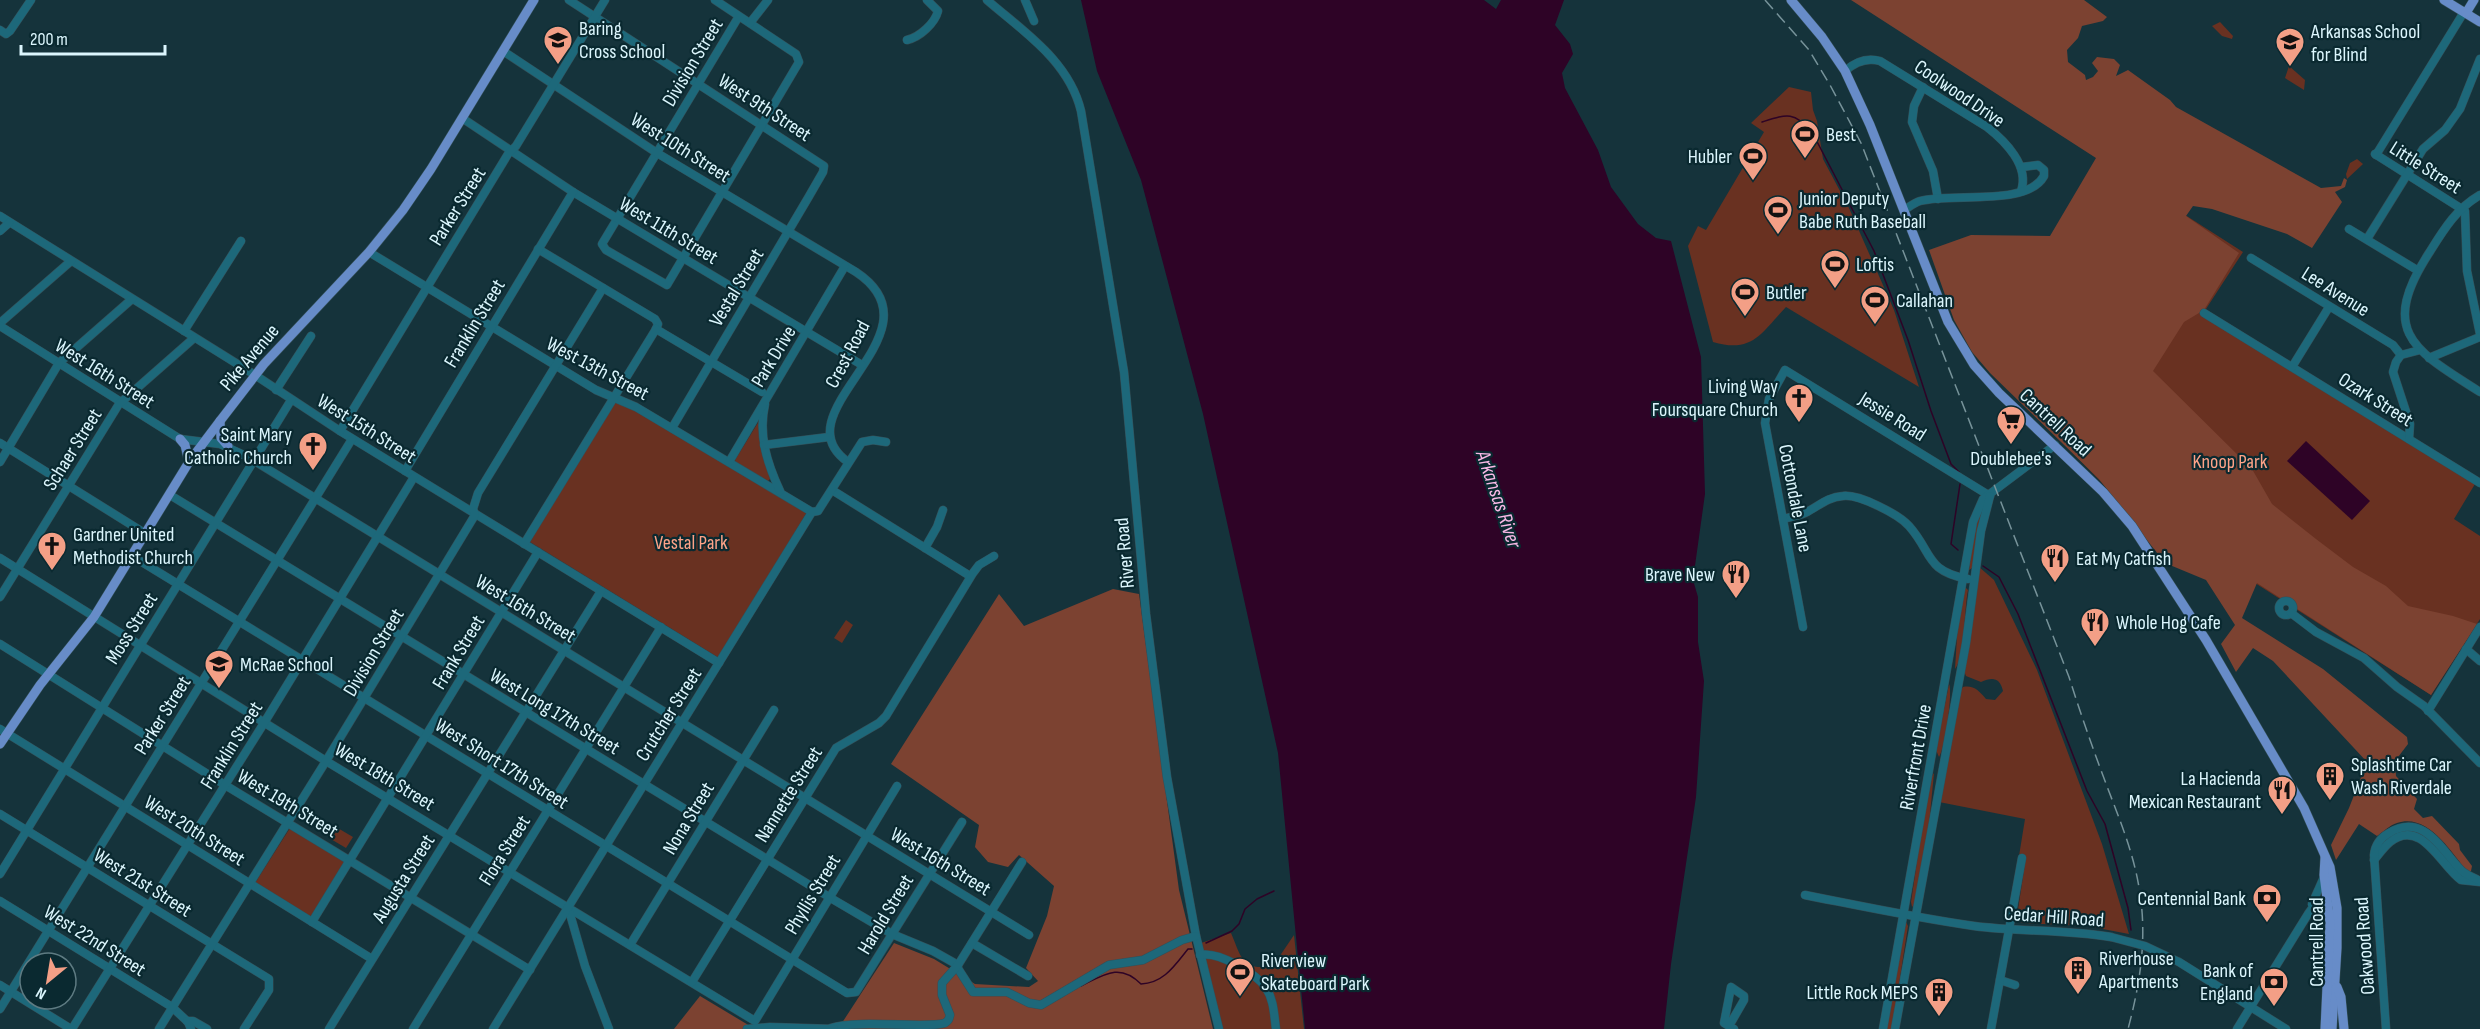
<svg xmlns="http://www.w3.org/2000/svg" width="2480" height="1029" font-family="'Sofia Sans Condensed',sans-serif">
	<rect width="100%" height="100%" fill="#15333b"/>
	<g fill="#693121">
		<polygon points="2220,22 2233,36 2232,39 2222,36 2212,26"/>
		<polygon points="2289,66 2305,80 2304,90 2285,78"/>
		<path d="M1789,87L1811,92L1813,110L1817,121L1823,159L1849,208L1894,310L1919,387L1786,307C1762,332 1753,354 1713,342L1688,246L1698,226L1706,230L1764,132L1751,123Z"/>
		<polygon points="2096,158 2243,252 2204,312 2478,479 2454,519 2480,536 2480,619 2431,695 2109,490 2060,440"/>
		<polygon points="2357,159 2363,164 2347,179 2346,174 2350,163"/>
		<polygon points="614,401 637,411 807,512 719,658 530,542"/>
		<polygon points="759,421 762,453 771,478 768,481 736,463 735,460"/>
		<polygon points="1985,502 1972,568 1969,570 1975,526"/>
		<path d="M1978,566L1994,580L2037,670L2102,844L2129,934L2087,926L2022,923L2017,916L2026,857L2019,856L2025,819L1939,802L1960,691L1963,687C1974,685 1979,691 1986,699L1995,700L2003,691C2000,677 1992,677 1981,682L1966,676L1963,668Z"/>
		<path d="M1965,587L1968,590C1964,610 1965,656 1955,669L1958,620Z"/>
		<polygon points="846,620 853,625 842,643 834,638"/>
		<path d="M1949,684C1953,692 1945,748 1939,757L1936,750Z"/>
		<polygon points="1934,773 1928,835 1915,904 1912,907 1911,902 1924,814 1930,779"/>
		<polygon points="336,827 353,837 346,848 329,838"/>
		<polygon points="290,828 344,862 312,916 309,917 255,883"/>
		<polygon points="1906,922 1908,926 1892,1029 1886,1029"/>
		<path d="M1231,933C1242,959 1242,971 1273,966L1294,935L1304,1029H1221L1201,943Z"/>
	</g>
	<g fill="#7c4231">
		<path d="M1851,0H2084L2107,17L2103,21L2082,26L2078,38L2067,50L2068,62L2085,75L2086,80L2093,77L2098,71L2092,63L2097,57L2114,59L2120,65L2116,76L2128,70L2170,100L2176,107L2321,188L2341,186L2344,178L2347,180L2345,187L2335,192L2342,202L2312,248L2287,234L2212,209L2193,206L2186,216L2239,253L2204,310L2184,322L2153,371L2252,469L2272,504L2316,539L2353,567L2386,586L2408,606L2453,616L2477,624L2431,695L2257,583L2242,618L2323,669L2407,737L2408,744L2395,761L2396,776L2417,799L2414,809L2423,818L2432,816L2459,844L2460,850L2472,866L2471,871H2467C2450,851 2428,813 2397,823C2390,825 2383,832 2377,836L2359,824L2336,860L2331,845L2349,808L2367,762L2273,661L2253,648L2236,672L2221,644L2235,625L2206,580L2165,563L2099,479L1990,373L1972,352L1954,320L1929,250L1971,235L2050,236L2096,158Z"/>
		<polygon points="1113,589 1139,594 1179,890 1213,1029 838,1029 894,943 934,959 975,984 1029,987 1038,981 1026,968 1047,916 1054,886 1019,855 1008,867 988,862 975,847 979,825 891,764 999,594 1024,626"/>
		<polygon points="700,996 755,1029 674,1029"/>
	</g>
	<g fill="#2e0326">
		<polygon points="1081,0 1484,0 1496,9 1501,0 1564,0 1555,25 1570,44 1573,54 1562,73 1565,88 1598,150 1611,187 1638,224 1656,238 1671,241 1701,357 1705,494 1693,580 1698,597 1698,642 1704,681 1696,797 1671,964 1664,1029 1305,1029 1278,753 1203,414 1141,180 1097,71"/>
		<polygon points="2306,441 2370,501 2352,520 2287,461"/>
	</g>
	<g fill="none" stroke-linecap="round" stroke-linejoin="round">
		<g stroke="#2e0326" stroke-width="1.5">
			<path d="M1762,122C1787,114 1794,111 1812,132L1874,251L1908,340L1931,411L1951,464L1959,472"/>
			<polyline points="1958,550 1951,544 1960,484"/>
			<polyline points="1983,566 1999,577 2018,614 2087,791 2105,824 2128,908 2131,930"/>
			<polyline points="1206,943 1232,931 1239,924 1245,909 1257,899 1274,891"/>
			<path d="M1081,986C1105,974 1120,963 1141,984C1164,983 1175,965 1188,949H1192"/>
		</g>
		<g stroke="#354f57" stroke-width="9">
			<g id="minor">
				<polyline points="569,0 824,166 823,172 808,198 672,428"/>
				<polyline points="715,0 796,54 799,62 667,285 606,250 602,244 739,16"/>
				<path d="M987,0C1024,32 1069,61 1081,111L1124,372L1146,614L1167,777L1196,936L1219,1029"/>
				<polyline points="1025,0 1034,21"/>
				<polyline points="750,23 768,0"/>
				<polyline points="0,30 6,34 10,31 31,0"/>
				<path d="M907,40C920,37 935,23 938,11L927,0"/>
				<path d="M503,51L657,153L856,272C948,333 776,412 848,462"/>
				<path d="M1845,71C1855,62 1866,57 1880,61L1987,127C2005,141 2030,166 2021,191"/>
				<polyline points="1923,87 1914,106 1912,122 1933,171 1938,199"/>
				<polyline points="462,118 573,192 862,365"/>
				<polyline points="2375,154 2465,211 2467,271 2480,334"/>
				<polyline points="2376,155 2464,12"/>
				<path d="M2480,195C2456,209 2444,229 2429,253C2378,332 2414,350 2480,392"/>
				<path d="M1904,210C1909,207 1914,203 1920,201C1952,192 2027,207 2044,176V170L2038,165L2022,167"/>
				<polyline points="0,216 255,375 340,431 719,663"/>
				<polyline points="2349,229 2417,270"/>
				<polyline points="0,231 9,223"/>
				<polyline points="2367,239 2423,149 2445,130 2460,109 2480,59"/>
				<polyline points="538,249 655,319 658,324 656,329"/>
				<polyline points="369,252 596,390 636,407 812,512"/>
				<polyline points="2251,258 2393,345 2401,355"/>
				<polyline points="2204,313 2480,483"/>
				<polyline points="0,323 71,261"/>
				<polyline points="0,326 180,439 220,444 248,457 1029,935"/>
				<polyline points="656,329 762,392"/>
				<polyline points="184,331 241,241"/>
				<polyline points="2429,358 2480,337"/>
				<polyline points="2292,367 2329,307"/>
				<polyline points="276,390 311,336"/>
				<path d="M765,404C758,435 767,463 780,491"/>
				<polyline points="340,431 508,154 516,146 605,0"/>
				<polyline points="2409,439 2410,424 2393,372 2396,362 2401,355 2420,350"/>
				<polyline points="0,443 146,534"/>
				<polyline points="764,445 829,437"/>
				<polyline points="0,462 59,363 132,299"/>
				<polyline points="729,462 845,266"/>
				<polyline points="405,471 573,192"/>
				<polyline points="832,490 970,576"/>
				<polyline points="170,495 834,900 892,934 933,951 958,965"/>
				<path d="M1783,519C1790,517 1799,516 1805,513C1819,506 1827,497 1843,496C1859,494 1898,514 1909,526C1933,553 1925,571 1968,579"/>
				<polyline points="524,544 656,329"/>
				<polyline points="925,548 937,527 943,510"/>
				<polyline points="132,556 847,993 856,992 962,822"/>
				<polyline points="0,558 326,761 755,1021 897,786"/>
				<polyline points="0,597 119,404 194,338"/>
				<circle cx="2286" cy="608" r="7"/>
				<polyline points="2291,613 2316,632 2364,658 2397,687 2424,706 2480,763"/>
				<polyline points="1803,627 1765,423 1769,399 1785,370 1990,496"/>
				<polyline points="0,644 225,785 530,970"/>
				<polyline points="2466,649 2480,661"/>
				<polyline points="2428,711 2480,627"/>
				<polyline points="0,729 372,959"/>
				<polyline points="0,814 269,979 269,990 244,1029"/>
				<path d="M2374,860C2379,854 2384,847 2390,842C2421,817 2441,866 2461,880L2480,882"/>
				<polyline points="0,874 291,400"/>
				<path d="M1805,895C1861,906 1917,918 1974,926C2020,932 2065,929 2111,937"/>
				<polyline points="0,901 172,1007 188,1022 191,1029"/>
				<polyline points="2312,904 2324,877"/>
				<polyline points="568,907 585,966 609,1029"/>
				<polyline points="312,922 538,552"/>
				<polyline points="972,943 1028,976"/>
				<polyline points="630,945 774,710"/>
				<path d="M1200,955C1218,951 1256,973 1266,988C1274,1000 1274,1015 1276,1029"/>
				<polyline points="2179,962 2286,1029"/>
				<polyline points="957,967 973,992 1007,992 1029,1003 1041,1005 1109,965 1143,960 1182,940 1196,936"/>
				<polyline points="2000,980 2015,985"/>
				<polyline points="692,982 836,748 879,723 886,716 973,573 979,565 994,556"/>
				<polyline points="0,985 71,1029"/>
				<polyline points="0,1009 352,439"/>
				<polyline points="187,1021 193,1021 207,1029"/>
				<polyline points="1729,1026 1744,1000 1744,996 1731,987 1724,1023 1734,1029"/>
				<path d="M831,1028C858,1019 928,1029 945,1023C949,1020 949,1019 950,1015L942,995V983L958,965L1022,862"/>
				<polyline points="72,1029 264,723 414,477"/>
				<polyline points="159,1029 326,761 475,515 473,509 478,493 603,288"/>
				<polyline points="329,1029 601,591"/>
				<polyline points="413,1029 661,627"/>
				<polyline points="493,1029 812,512 818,511 862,442 873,440 886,442"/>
				<polyline points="747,1029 770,1027 834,1029"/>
				<polyline points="1883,1029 1973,522 1983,499 2055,445"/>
				<polyline points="1895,1029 1966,643 1981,531 1990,496"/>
				<polyline points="1991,1029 2022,858"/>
				<polyline points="2237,1029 2308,914 2316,903 2328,902"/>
				<path d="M2386,1029L2374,855C2375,845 2380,838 2389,833C2423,812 2441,849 2460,869C2465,875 2473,877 2480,881"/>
			</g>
		</g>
		<g stroke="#354f57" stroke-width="10">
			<g id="major">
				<polyline points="1791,0 1822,37 1845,71 1870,125 1948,322 1974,365 1999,393 2103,492 2132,526 2206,640 2304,808 2330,867 2337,908 2337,948 2332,1029"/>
				<polyline points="2444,0 2480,22"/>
				<polyline points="2466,13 2474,0"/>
				<polyline points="220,421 221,438 228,446"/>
				<polyline points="180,439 185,445 189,462"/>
				<polyline points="0,744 40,685 94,617 189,462 220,421 264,364 369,252 403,210 431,169 534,0"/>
				<polyline points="2325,857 2324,875 2330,923 2325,1029"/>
				<polyline points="2337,987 2341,997 2344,1029"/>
			</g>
		</g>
		<use href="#minor" stroke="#1d687a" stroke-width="8"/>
		<use href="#major" stroke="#678cc8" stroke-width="9"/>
		<path stroke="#77939a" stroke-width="1.5" stroke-dasharray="12 6" stroke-linecap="butt" d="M1765,0L1809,50L1830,85L1861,143L2069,677C2081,715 2094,752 2108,789C2121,823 2135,857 2140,894C2147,940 2140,984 2128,1029"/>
		<g stroke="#354f57" stroke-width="9" stroke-linecap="butt">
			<polyline id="minor-bridge" points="2111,937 2145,946 2179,962"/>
		</g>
		<use href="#minor-bridge" stroke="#1d687a" stroke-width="8"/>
	</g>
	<defs>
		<g id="school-pin" transform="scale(1.5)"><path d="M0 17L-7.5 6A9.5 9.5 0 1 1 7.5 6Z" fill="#f39f86" stroke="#0a2930"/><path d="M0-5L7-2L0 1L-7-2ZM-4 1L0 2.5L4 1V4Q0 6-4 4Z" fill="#111"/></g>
		<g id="stadium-pin" transform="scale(1.5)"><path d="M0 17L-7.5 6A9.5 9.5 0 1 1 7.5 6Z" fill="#f39f86" stroke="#0a2930"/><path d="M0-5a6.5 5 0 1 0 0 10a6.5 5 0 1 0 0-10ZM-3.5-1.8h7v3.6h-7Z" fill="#111"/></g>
		<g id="church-pin" transform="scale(1.5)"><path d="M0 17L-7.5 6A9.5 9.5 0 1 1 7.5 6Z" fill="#f39f86" stroke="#0a2930"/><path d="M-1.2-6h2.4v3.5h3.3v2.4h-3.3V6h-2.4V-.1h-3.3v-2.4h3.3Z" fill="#111"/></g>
		<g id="supermarket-pin" transform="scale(1.5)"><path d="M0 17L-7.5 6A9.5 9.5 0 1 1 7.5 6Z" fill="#f39f86" stroke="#0a2930"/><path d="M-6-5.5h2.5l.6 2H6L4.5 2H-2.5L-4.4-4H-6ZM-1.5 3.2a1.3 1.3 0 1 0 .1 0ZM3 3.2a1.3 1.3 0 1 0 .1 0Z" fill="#111"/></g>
		<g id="restaurant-pin" transform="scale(1.5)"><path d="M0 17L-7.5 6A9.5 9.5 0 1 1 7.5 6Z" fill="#f39f86" stroke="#0a2930"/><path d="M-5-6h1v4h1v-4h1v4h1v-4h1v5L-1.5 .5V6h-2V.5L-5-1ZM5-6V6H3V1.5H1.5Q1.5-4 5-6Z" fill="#111"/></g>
		<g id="building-pin" transform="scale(1.5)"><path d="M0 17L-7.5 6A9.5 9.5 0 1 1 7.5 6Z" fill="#f39f86" stroke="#0a2930"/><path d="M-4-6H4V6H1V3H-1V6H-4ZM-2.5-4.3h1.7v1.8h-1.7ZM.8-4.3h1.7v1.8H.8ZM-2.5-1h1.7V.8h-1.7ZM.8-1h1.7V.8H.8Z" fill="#111"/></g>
		<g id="bank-pin" transform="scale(1.5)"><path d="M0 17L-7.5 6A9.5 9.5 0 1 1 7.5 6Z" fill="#f39f86" stroke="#0a2930"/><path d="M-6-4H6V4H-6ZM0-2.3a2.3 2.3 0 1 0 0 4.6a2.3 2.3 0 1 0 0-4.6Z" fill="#111"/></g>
	</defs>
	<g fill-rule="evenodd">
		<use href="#school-pin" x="558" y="40"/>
		<use href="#school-pin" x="2290" y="42"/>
		<use href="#stadium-pin" x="1805" y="134"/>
		<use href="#stadium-pin" x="1753" y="156"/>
		<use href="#stadium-pin" x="1778" y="210"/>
		<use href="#stadium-pin" x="1835" y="264"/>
		<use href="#stadium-pin" x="1745" y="292"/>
		<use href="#stadium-pin" x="1875" y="300"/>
		<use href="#church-pin" x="1799" y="398"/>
		<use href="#supermarket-pin" x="2011" y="420"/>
		<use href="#church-pin" x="313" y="446"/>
		<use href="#church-pin" x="52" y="546"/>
		<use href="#restaurant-pin" x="2055" y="558"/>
		<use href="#restaurant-pin" x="1736" y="574"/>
		<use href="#restaurant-pin" x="2095" y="622"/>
		<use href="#school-pin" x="219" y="664"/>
		<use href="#building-pin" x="2330" y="776"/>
		<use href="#restaurant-pin" x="2282" y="790"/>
		<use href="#bank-pin" x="2267" y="898"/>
		<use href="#building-pin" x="2078" y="970"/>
		<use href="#stadium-pin" x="1240" y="972"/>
		<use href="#bank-pin" x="2274" y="982"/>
		<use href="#building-pin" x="1939" y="992"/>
	</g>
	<g text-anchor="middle" stroke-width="4.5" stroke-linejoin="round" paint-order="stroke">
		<g font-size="20" fill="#dcf6fd" stroke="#0a2930" text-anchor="start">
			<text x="579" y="35">Baring<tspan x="579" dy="23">Cross School</tspan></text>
			<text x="2311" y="38">Arkansas School<tspan x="2311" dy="23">for Blind</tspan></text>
			<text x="1826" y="141">Best</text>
			<text x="1732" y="163" text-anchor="end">Hubler</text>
			<text x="1799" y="205">Junior Deputy<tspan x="1799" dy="23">Babe Ruth Baseball</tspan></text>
			<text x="1856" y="271">Loftis</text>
			<text x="1766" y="299">Butler</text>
			<text x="1896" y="307">Callahan</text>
			<text x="1778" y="393" text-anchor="end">Living Way<tspan x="1778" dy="23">Foursquare Church</tspan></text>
			<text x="292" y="441" text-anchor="end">Saint Mary<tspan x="292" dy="23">Catholic Church</tspan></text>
			<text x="2011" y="465" text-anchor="middle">Doublebee's</text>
			<text x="73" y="541">Gardner United<tspan x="73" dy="23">Methodist Church</tspan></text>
			<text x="2076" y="565">Eat My Catfish</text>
			<text x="1715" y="581" text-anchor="end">Brave New</text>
			<text x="2116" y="629">Whole Hog Cafe</text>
			<text x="240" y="671">McRae School</text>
			<text x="2351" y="771">Splashtime Car<tspan x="2351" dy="23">Wash Riverdale</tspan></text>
			<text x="2261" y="785" text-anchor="end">La Hacienda<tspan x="2261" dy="23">Mexican Restaurant</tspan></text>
			<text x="2246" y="905" text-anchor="end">Centennial Bank</text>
			<text x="2099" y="965">Riverhouse<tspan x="2099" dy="23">Apartments</tspan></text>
			<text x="1261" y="967">Riverview<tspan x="1261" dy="23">Skateboard Park</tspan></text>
			<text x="2253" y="977" text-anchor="end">Bank of<tspan x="2253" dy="23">England</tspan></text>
			<text x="1918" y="999" text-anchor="end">Little Rock MEPS</text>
		</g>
		<g font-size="20" fill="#dcf6fd" stroke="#0a2930">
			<text transform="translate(692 62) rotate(-59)" y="7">Division Street</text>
			<text transform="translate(1960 93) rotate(34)" y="7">Coolwood Drive</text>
			<text transform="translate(765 107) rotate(33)" y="7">West 9th Street</text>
			<text transform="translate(681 147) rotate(32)" y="7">West 10th Street</text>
			<text transform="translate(2426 167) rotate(32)" y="7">Little Street</text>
			<text transform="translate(457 206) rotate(-58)" y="7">Parker Street</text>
			<text transform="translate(669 230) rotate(31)" y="7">West 11th Street</text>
			<text transform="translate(736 287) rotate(-59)" y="7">Vestal Street</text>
			<text transform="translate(2336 291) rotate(32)" y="7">Lee Avenue</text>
			<text transform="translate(474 323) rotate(-59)" y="7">Franklin Street</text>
			<text transform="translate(847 354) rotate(-62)" y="7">Crest Road</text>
			<text transform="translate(773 356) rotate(-59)" y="7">Park Drive</text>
			<text transform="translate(249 357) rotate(-50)" y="7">Pike Avenue</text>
			<text transform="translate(598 368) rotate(28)" y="7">West 13th Street</text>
			<text transform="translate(105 373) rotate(32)" y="7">West 16th Street</text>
			<text transform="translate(2376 399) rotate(32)" y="7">Ozark Street</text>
			<text transform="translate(1893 416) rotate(32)" y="7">Jessie Road</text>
			<text transform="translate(2056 422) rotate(43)" y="7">Cantrell Road</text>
			<text transform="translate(367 428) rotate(32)" y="7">West 15th Street</text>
			<text transform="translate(72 449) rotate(-58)" y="7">Schaer Street</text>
			<text transform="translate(1796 498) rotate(79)" y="7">Cottondale Lane</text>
			<text transform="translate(1124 553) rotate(-95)" y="7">River Road</text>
			<text transform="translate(526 608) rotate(31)" y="7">West 16th Street</text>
			<text transform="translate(131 628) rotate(-58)" y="7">Moss Street</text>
			<text transform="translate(373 652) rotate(-59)" y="7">Division Street</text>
			<text transform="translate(458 652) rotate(-59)" y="7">Frank Street</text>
			<text transform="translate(555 711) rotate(31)" y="7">West Long 17th Street</text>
			<text transform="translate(668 714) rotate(-58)" y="7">Crutcher Street</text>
			<text transform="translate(162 715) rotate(-58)" y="7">Parker Street</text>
			<text transform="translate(231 745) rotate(-58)" y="7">Franklin Street</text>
			<text transform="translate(1915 757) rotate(-80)" y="7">Riverfront Drive</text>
			<text transform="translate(502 763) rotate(32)" y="7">West Short 17th Street</text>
			<text transform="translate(385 776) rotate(31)" y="7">West 18th Street</text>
			<text transform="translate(788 794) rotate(-58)" y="7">Nannette Street</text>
			<text transform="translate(288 803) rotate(31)" y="7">West 19th Street</text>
			<text transform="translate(688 818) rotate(-59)" y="7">Nona Street</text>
			<text transform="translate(195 830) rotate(32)" y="7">West 20th Street</text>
			<text transform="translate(504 850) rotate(-58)" y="7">Flora Street</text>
			<text transform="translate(941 861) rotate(31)" y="7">West 16th Street</text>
			<text transform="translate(403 878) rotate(-58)" y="7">Augusta Street</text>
			<text transform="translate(143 882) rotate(32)" y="7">West 21st Street</text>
			<text transform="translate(812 894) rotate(-59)" y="7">Phyllis Street</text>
			<text transform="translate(885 914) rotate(-59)" y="7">Harold Street</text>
			<text transform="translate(2054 916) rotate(4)" y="7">Cedar Hill Road</text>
			<text transform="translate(95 940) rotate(32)" y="7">West 22nd Street</text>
			<text transform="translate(2316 942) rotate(-90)" y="7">Cantrell Road</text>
			<text transform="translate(2364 946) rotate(-94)" y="7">Oakwood Road</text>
		</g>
		<g font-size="20" fill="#fea388" stroke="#0a2930">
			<text x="2230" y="468">Knoop Park</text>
			<text x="691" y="549">Vestal Park</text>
		</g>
		<g font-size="21" font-style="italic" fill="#f8b9e6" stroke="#0a2930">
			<text transform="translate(1499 499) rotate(71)" y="7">Arkansas River</text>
		</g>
	</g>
	<g transform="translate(48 981) rotate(210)"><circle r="28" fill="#0a2930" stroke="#5e7b82" stroke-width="1.5"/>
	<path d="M0-4.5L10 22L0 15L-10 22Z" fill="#f39f86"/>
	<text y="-9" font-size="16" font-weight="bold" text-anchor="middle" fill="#dcf6fd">N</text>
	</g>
	<path d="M21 45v9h144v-9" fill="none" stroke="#dcf6fd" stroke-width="3"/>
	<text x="30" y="45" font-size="18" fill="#dcf6fd" stroke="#0a2930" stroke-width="4.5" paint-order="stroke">200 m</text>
</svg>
